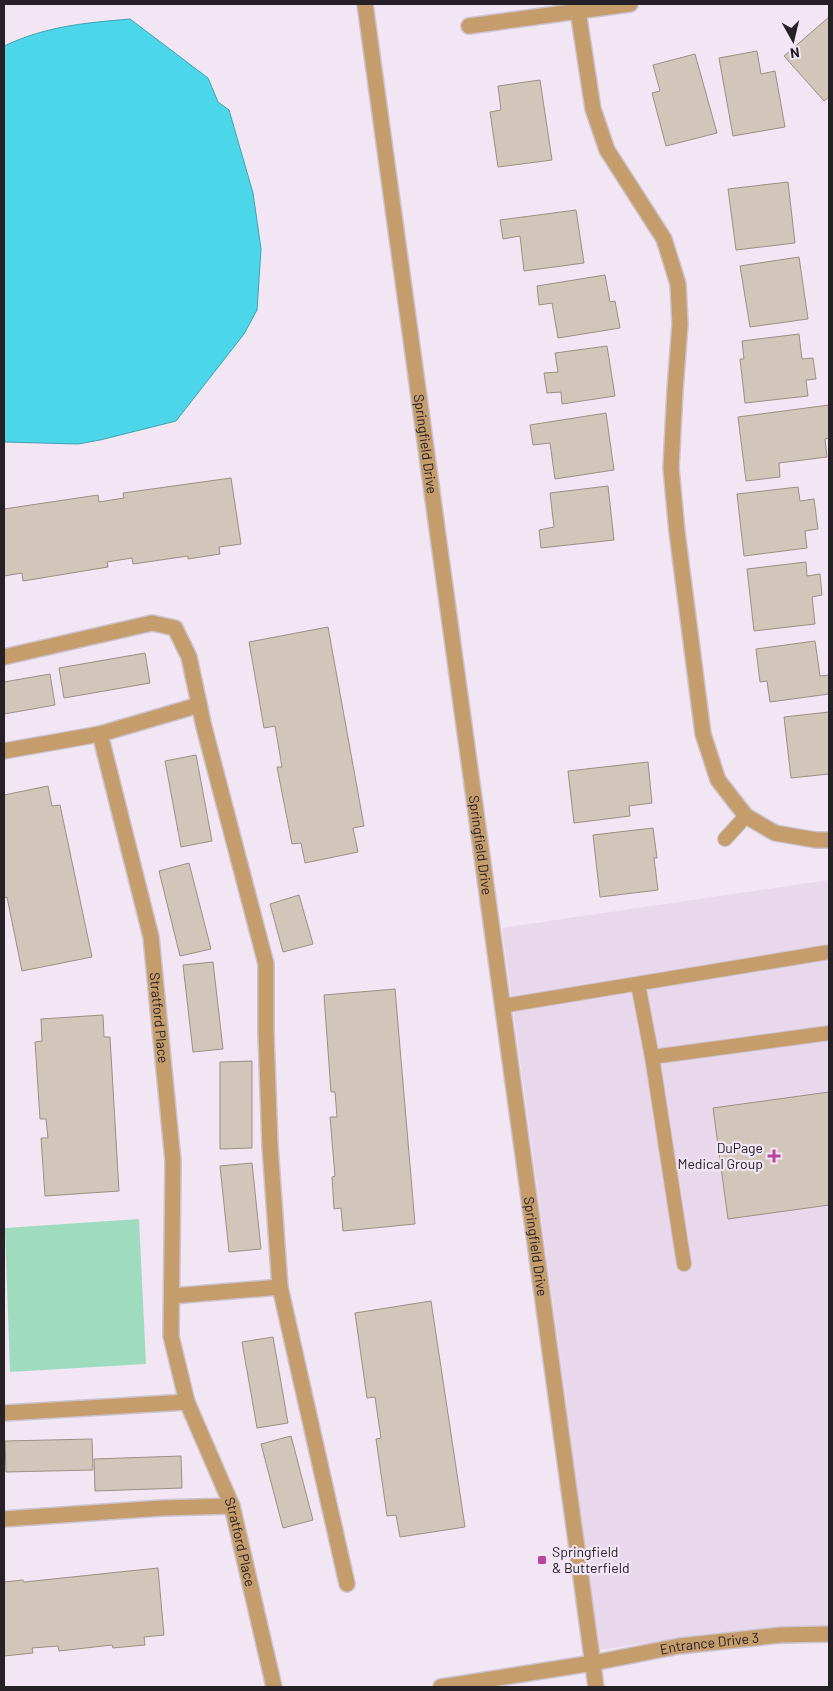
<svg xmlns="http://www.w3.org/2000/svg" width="833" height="1691" font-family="Barlow,sans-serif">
	<rect width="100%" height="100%" fill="#f2e6f4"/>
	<polygon fill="#e9d8ec" points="829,880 829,1625 712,1633 600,1650 502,928"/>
	<polygon fill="#9fdcbf" points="139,1219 146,1364 10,1372 5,1228"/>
	<path fill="#4cd6ea" stroke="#41a0af" d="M130,19L208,78L218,102L229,110L253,193L261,249L257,310L244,334L176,421L100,440L78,444L4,442V46C47,26 84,23 130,19Z"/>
	<g fill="#d2c5b9" stroke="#9c8f84">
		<polygon points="829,17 829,97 824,101 784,56"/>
		<polygon points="757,51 761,74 775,71 785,127 733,136 719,58"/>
		<polygon points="695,54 717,133 666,146 652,93 660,91 653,65"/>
		<polygon points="540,80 552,160 498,167 490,112 501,110 498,86"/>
		<polygon points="788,182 795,243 736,250 728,189"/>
		<polygon points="576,210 584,263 524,271 520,236 503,239 500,220"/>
		<polygon points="799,257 808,319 750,327 740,266"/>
		<polygon points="605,275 610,302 615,301 620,328 558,338 552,303 539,305 537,286"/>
		<polygon points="799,334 802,359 813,358 816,379 806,380 808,396 745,403 740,359 744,359 742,341"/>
		<polygon points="607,346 615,396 562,404 561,392 547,393 544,373 558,372 555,353"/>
		<polygon points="829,405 829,438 825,439 827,457 779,463 780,477 746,481 738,417"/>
		<polygon points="606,413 614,470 555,479 550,443 533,445 530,425"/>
		<polygon points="231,478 241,544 219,547 220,554 188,559 188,556 133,564 132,558 107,562 108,567 23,581 22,573 4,576 4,509 98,495 99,502 124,498 123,493"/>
		<polygon points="608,486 614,540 541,548 539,530 554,527 550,493"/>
		<polygon points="798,487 800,501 814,499 818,529 805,531 807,548 744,556 737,494"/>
		<polygon points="806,562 807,576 820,574 822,595 812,597 815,624 754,631 747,569"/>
		<polygon points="328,627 364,826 353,828 358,852 305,863 301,843 292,844 277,767 282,767 275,726 264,728 249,642"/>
		<polygon points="815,641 820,676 829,675 829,694 770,702 767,681 760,682 756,649"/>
		<polygon points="145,653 150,683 64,698 59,668"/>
		<polygon points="50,674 55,705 4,714 4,682"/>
		<polygon points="829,712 829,774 791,778 784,717"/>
		<polygon points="196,755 212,841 181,847 165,761"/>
		<polygon points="648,762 652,803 629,806 630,816 574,823 568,771"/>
		<polygon points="48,786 52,806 60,805 92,957 22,971 7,897 4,898 4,795"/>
		<polygon points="653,828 657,858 654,858 658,890 600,897 593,835"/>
		<polygon points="189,863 211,949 180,956 159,871"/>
		<polygon points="299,895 313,944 283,952 270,904"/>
		<polygon points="213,962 223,1049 193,1052 183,965"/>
		<polygon points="395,989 415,1224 343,1231 341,1208 334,1209 332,1177 335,1176 330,1117 337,1117 335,1092 331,1092 324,995"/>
		<polygon points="103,1015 104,1037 110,1037 119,1191 45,1196 41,1138 48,1138 46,1119 40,1119 35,1042 42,1041 41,1019"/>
		<polygon points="252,1061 252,1148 220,1149 220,1062"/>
		<polygon points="829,1092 829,1205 728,1219 713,1108"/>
		<polygon points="252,1163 261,1249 229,1252 220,1166"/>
		<polygon points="431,1301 465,1527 400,1537 396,1515 387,1516 376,1439 381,1438 375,1397 367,1398 355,1313"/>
		<polygon points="273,1337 288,1423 257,1428 242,1342"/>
		<polygon points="291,1436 313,1520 283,1528 261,1444"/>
		<polygon points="92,1439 93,1470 6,1472 5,1441"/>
		<polygon points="181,1456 182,1488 95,1491 94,1459"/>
		<polygon points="158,1568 164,1635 144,1637 145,1645 113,1648 112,1645 59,1651 58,1646 32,1648 33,1653 4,1656 4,1582 23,1580 24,1582"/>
	</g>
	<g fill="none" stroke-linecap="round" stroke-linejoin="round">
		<g stroke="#cdc3cf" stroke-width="16">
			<g id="service">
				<polyline points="725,839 746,816"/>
				<polyline points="638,984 652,1057"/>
				<polyline points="502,1006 829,952"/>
				<polyline points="684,1264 652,1057 829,1033"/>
			</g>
		</g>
		<g stroke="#cdc3cf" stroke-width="18">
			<g id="minor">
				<polyline points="578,11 593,109 607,150 664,239 678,284 680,324 675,390 671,468 677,532 703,734 718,780 746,816 775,833 816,840 829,840"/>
				<polyline points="469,26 630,4"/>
				<polyline points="4,657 152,623 175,628 189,657 204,727 266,964 266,1034 270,1146 280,1287 172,1296"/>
				<polyline points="100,734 199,705"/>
				<path id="s1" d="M4,751L100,734L151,937L173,1161L171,1336L187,1402L232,1506L274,1687"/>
				<polyline points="280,1287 347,1584"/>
				<polyline points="4,1413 187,1402"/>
				<polyline points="4,1519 162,1508 232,1506"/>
				<path id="s2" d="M441,1687L593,1663L679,1646L781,1635L829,1634"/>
			</g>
		</g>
		<g stroke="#cdc3cf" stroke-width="18">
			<g id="tertiary">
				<path id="s3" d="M365,4L596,1687"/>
			</g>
		</g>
		<use href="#service" stroke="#c59d6c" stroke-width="14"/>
		<use href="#minor" stroke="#c59d6c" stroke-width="15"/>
		<use href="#tertiary" stroke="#c59d6c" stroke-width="15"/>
	</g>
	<g fill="#b9459d" stroke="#f2e6f4" stroke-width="2">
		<path d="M771.5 1148.5h5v5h5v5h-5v5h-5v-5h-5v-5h5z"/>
		<rect x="537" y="1555" width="10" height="10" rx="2.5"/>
	</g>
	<g text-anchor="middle" stroke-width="4.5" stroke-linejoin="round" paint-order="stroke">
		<g font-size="14" fill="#262126" stroke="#f2e6f4">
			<text dy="5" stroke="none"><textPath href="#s3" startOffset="444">Springfield Drive</textPath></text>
			<text dy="5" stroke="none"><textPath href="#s3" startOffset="849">Springfield Drive</textPath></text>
			<text dy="5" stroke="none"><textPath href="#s1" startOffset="388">Stratford Place</textPath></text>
			<text dy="5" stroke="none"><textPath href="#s3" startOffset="1254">Springfield Drive</textPath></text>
			<text dy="5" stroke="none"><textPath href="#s1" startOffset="925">Stratford Place</textPath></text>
			<text dy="5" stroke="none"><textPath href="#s2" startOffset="272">Entrance Drive 3</textPath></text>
		</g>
		<g font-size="14" fill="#262126" stroke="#f2e6f4" text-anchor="end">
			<text x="763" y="1153">DuPage<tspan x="763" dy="16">Medical Group</tspan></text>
			<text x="552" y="1557" text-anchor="start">Springfield<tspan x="552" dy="16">&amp; Butterfield</tspan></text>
		</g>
	</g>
	<rect width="833" height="1691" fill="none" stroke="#262126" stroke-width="10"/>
	<g transform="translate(793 40) rotate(172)" stroke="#f2e6f4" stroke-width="4" paint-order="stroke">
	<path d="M0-4L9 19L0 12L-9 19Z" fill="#262126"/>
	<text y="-8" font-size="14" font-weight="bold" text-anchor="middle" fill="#262126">N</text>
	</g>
</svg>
